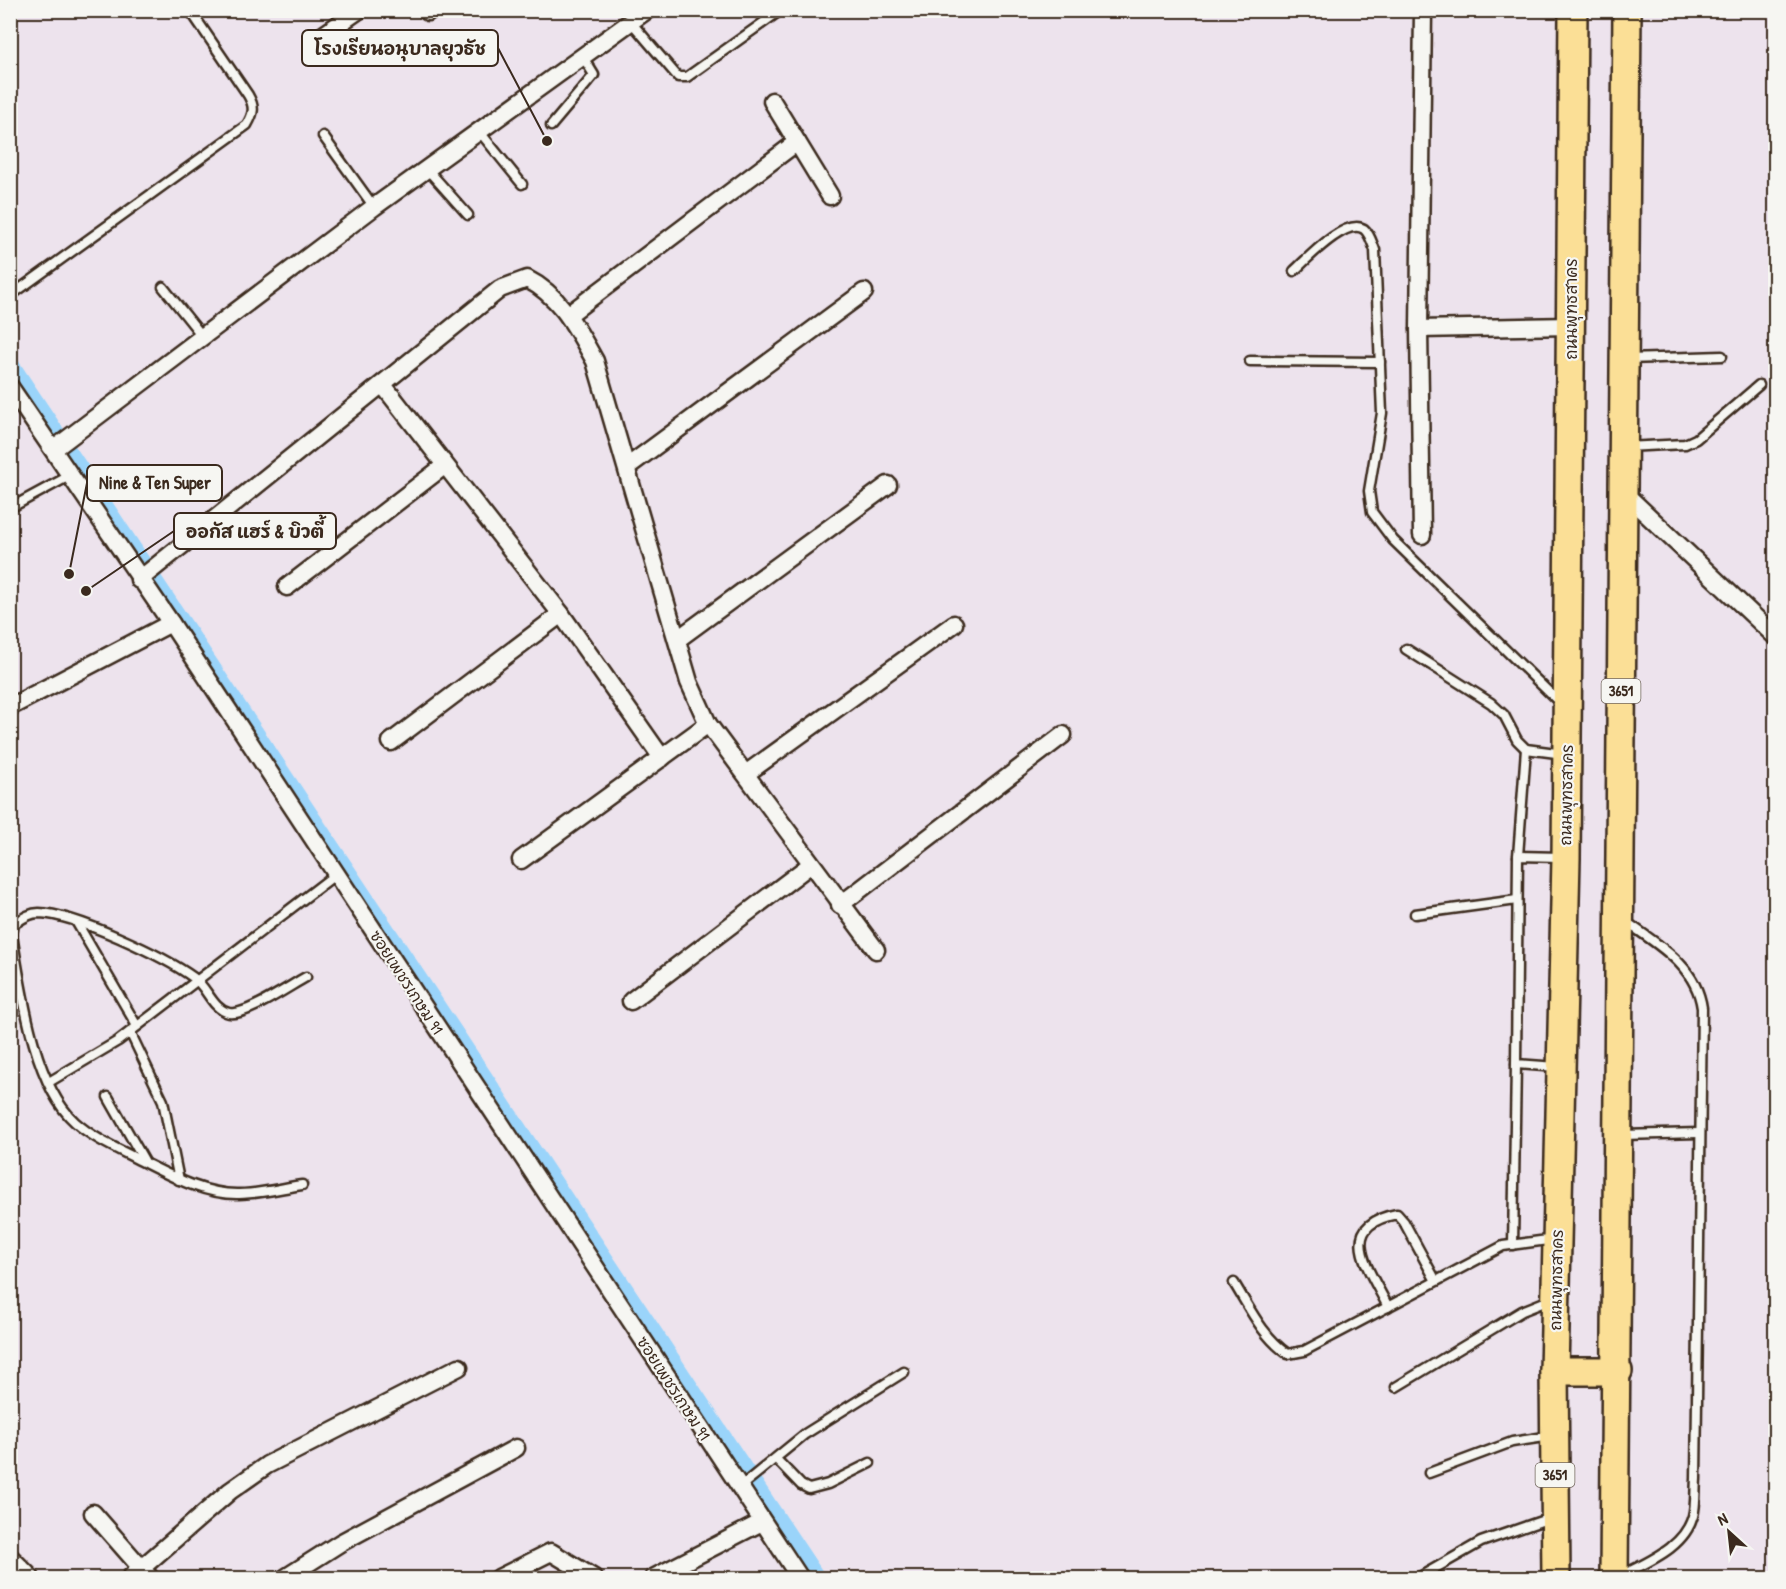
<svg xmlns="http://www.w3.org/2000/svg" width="1786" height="1589" font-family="'Patrick Hand','Playpen Sans Thai',sans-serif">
	<rect width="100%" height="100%" fill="#ede3ed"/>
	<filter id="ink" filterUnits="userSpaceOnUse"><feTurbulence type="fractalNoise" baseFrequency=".0167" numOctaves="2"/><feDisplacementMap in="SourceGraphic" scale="12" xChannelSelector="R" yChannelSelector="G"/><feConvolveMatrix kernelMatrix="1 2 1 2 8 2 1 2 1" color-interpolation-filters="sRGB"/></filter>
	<g filter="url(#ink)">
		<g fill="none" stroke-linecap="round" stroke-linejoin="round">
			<polyline stroke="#9ad4fa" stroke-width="20" points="10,366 815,1578"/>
			<g stroke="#3b2a1e" stroke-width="13">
				<g id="service">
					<polyline points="631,22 678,77 687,77 781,10"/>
					<polyline points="551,126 594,75 583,57"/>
					<polyline points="479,131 522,184"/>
					<polyline points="323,136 374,207"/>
					<polyline points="427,169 468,215"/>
					<path d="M1294,271C1307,259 1346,217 1364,229C1370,234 1372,243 1375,250L1382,413L1369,491L1372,512L1393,540L1560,703"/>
					<polyline points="163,287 203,337"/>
					<path d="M10,296L247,125C254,113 255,107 248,95L190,10"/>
					<polyline points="1628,359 1722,356"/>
					<polyline points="1250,361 1380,362"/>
					<polyline points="1626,447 1685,444 1696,439 1759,385"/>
					<polyline points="10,508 71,475"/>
					<polyline points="1406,649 1491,703 1504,715 1517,740 1526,749 1564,754"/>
					<polyline points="1518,856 1526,749"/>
					<polyline points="1415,914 1517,900"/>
					<polyline points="77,923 137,1026"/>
					<polyline points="130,1032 163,1101 179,1180"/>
					<polyline points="1557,1067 1516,1064 1518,856 1561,857"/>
					<polyline points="49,1082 118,1041 336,874"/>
					<polyline points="108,1097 145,1162"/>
					<polyline points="1622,1135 1699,1133"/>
					<path d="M302,1185C282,1188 260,1194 239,1194C205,1195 171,1176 141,1161C118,1149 94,1139 75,1122C33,1084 21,988 12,935L14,924C22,919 29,913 39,913C75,914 164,956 194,978C207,987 212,1009 229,1013C245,1017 291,985 306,977"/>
					<polyline points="1513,1245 1516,1064"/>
					<path d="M1234,1283C1250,1309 1263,1337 1288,1354L1304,1351L1503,1246L1555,1239"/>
					<path d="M1388,1307C1370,1270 1334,1226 1397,1214L1404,1222L1436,1281"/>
					<polyline points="1396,1387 1522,1311 1552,1299"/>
					<polyline points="776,1459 801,1485 809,1489 828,1484 870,1463"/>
					<polyline points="1429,1473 1512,1442 1551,1436"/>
					<polyline points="740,1487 805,1434 904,1372"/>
					<path d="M1619,1577C1646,1562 1684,1549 1693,1516C1696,1505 1695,1491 1696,1479L1702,1008C1696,965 1658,945 1625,921"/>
					<polyline points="1418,1578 1481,1542 1550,1518"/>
				</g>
			</g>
			<g stroke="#3b2a1e" stroke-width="21">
				<g id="minor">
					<polyline points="427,10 428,12"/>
					<polyline points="1423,11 1419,329 1571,326"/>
					<polyline points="319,38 359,10"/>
					<polyline points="772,101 830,196"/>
					<polyline points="568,315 797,142"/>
					<polyline points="1419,329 1422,535"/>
					<polyline points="383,385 561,614 662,758"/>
					<polyline points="10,387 171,623 800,1578"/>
					<polyline points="54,449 374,207 647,10"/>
					<polyline points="627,467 864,292"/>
					<polyline points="1622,491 1776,637"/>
					<path d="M139,580L500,289L527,279C561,296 577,329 595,361L689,682L708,724L876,950"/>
					<polyline points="287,587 444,466"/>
					<polyline points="678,639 888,485"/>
					<polyline points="10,707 171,623"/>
					<polyline points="391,742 561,614"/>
					<polyline points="747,773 954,624"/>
					<polyline points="521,860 708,724"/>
					<polyline points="840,905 1063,735"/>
					<polyline points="631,1001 810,865"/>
					<polyline points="93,1513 150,1578"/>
					<polyline points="10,1557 31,1578"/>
					<polyline points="130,1578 230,1491 267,1465 459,1367"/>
					<polyline points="285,1578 340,1543 516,1448"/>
					<polyline points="499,1578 551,1552 594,1578"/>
					<polyline points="653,1578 762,1522"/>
				</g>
			</g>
			<g stroke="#3b2a1e" stroke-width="32">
				<g id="primary">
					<polyline points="1554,1371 1618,1371"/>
					<polyline points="1556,1578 1554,1371 1566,858 1573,10"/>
					<polyline points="1614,1578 1627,10"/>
				</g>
			</g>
			<use href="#service" stroke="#f6f6f2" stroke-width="8"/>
			<use href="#minor" stroke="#f6f6f2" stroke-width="16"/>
			<use href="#primary" stroke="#fbdf96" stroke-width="27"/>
		</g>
	</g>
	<g text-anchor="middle" stroke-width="4.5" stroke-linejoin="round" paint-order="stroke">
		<g fill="#f6f6f2" stroke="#73675e" stroke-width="1.5">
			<rect x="1601.5" y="679" width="39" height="24" rx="4.5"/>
			<rect x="1535.5" y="1463" width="39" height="24" rx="4.5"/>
		</g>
		<g font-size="15" font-weight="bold" fill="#3b2a1e">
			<text x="1621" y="696">3651</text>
			<text x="1555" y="1480">3651</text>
		</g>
		<g font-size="16" fill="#3b2a1e" stroke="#f6f6f2">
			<text transform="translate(1571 309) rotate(-90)" y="6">ถนนพุทธสาคร</text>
			<text transform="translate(1566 795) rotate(-89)" y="6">ถนนพุทธสาคร</text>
			<text transform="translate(407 982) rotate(57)" y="6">ซอยเพชรเกษม 91</text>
			<text transform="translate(1556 1280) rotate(-89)" y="6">ถนนพุทธสาคร</text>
			<text transform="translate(674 1388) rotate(57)" y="6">ซอยเพชรเกษม 91</text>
		</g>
	</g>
	<path fill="none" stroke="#3b2a1e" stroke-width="2" d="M547 141L498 48M69 574L87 483M86 591L174 531"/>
	<g fill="#3b2a1e" stroke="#f6f6f2" stroke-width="2">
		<circle cx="547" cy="141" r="6"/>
		<circle cx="69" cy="574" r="6"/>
		<circle cx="86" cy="591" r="6"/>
	</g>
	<g fill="#f6f6f2" stroke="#3b2a1e" stroke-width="2">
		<rect x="302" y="30" width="196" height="36" rx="6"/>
		<rect x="87" y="465" width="135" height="36" rx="6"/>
		<rect x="174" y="513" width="162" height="36" rx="6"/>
	</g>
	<g font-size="18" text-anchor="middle" font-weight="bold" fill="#3b2a1e">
		<text x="400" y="55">โรงเรียนอนุบาลยุวธัช</text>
		<text x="155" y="489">Nine &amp; Ten Super</text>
		<text x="255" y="538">ออกัส แฮร์ &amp; บิวตี้</text>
	</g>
	<rect width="1786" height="1589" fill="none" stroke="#f6f6f2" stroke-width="36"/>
	<rect x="18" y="18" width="1750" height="1553" fill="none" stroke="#3b2a1e" stroke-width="2" filter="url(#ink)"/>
	<g transform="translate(1729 1532) rotate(333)" stroke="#f6f6f2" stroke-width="4.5" paint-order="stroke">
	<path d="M0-4.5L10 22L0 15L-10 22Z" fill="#3b2a1e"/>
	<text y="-9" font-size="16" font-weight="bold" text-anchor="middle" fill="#3b2a1e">N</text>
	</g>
</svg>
